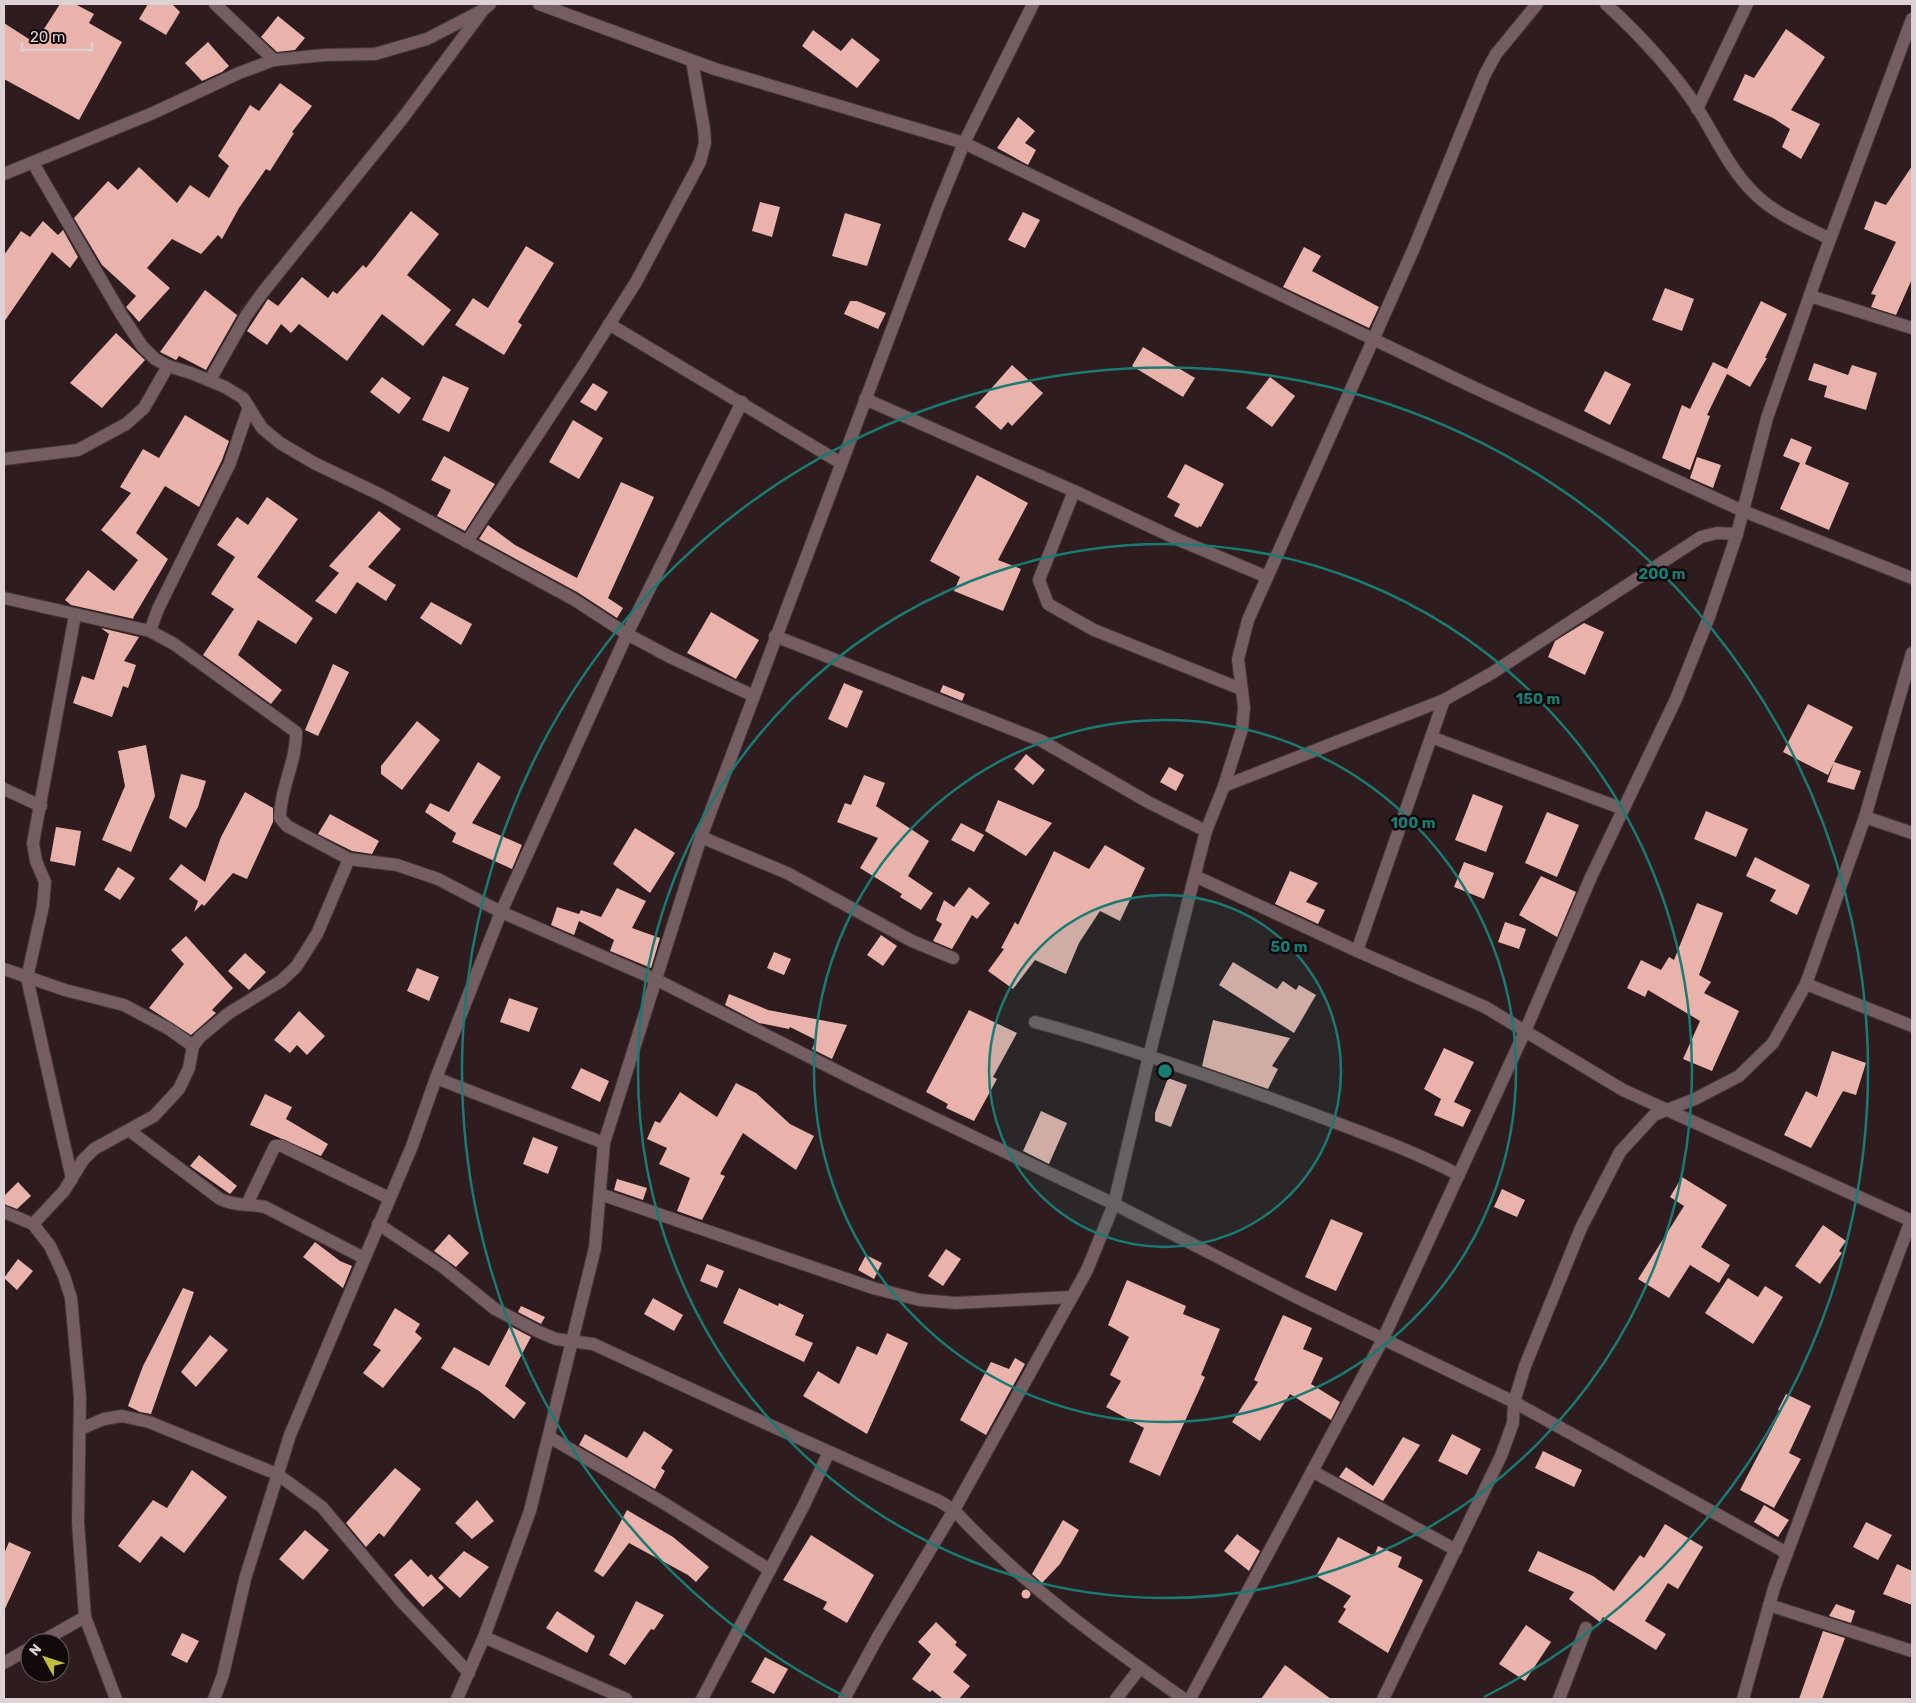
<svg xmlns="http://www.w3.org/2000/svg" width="1916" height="1703" font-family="Rubik,sans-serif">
	<rect width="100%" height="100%" fill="#2e1c1f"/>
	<g fill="#e9b3ab">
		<polygon points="60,4 75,4 94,14 89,23 122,42 79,120 4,79 4,23 35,43"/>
		<polygon points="148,4 172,4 180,12 166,35 139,19"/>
		<polygon points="278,16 305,38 295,50 277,52 261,37"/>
		<polygon points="1786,29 1825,57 1791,110 1820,124 1801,159 1782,147 1790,129 1773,118 1733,100 1745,74 1754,78"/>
		<polygon points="813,30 841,51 852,38 880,60 857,88 802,46"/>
		<polygon points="208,42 229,66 222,72 202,81 185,63"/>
		<polygon points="280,83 312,106 292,132 294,133 270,171 266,169 239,208 222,239 218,235 201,254 172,239 147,268 170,288 139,322 126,307 136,296 102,265 74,218 108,181 118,190 139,167 177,203 190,185 209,198 229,166 218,156 250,105 259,111"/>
		<polygon points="1018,117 1035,131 1025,143 1036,150 1028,165 997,148"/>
		<polygon points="1912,166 1912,279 1896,315 1871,307 1876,295 1871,294 1896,242 1864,229 1875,201 1886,205"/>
		<polygon points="760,202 780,207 772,237 752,231"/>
		<polygon points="411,211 439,234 407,275 451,310 423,346 382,314 347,361 299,324 291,333 281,324 267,345 247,331 268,299 278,306 302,277 328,298 333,291 337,294 363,265 366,268"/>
		<polygon points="1023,212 1040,220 1025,248 1008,240"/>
		<polygon points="845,213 881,224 867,266 832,256"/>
		<polygon points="43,221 58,235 63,230 78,257 70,268 52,252 4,322 4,255 21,231 30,237"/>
		<polygon points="526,246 554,263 518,322 522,325 504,355 455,325 473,298 488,308"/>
		<polygon points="1304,247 1321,256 1312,271 1379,307 1369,328 1283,287"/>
		<polygon points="1665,288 1694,299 1682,331 1652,320"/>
		<polygon points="205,290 237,315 255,290 239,312 206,370 179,356 176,360 160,352"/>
		<polygon points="850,301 857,301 886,313 878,329 844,314"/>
		<polygon points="1761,301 1787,314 1765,358 1767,358 1750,387 1727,374 1707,415 1710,416 1690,470 1662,458 1682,405 1690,409 1713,362 1727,369"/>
		<polygon points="116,333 145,360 102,408 70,383"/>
		<polygon points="1143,347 1195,378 1183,397 1132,366"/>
		<polygon points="1814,363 1848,375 1852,365 1877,373 1866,410 1824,397 1827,386 1808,380"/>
		<polygon points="1012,365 1043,393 1012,426 1008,422 1001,430 975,407"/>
		<polygon points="1605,371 1631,384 1610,425 1584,411"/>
		<polygon points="443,376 469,388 449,432 422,420"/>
		<polygon points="382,377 411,398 399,414 370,392"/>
		<polygon points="1270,377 1295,396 1272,427 1246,408"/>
		<polygon points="593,383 608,392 596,411 580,402"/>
		<polygon points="185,415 229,441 222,460 199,507 165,486 136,533 168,559 133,618 134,619 71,605 65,600 88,570 114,591 138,560 101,530 131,493 120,487 143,449 159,458"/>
		<polygon points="573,420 603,438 579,479 549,462"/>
		<polygon points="1791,438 1812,447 1805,464 1849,483 1829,530 1780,509 1800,463 1783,456"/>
		<polygon points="444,456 495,484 465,531 437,516 451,490 431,480"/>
		<polygon points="1697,457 1721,465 1713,488 1690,478"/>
		<polygon points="1185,464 1224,484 1201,527 1199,526 1198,528 1174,516 1180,504 1167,497"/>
		<polygon points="977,475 1028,503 998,560 1021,569 1003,611 954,591 960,577 930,561"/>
		<polygon points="621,482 654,497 608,598 623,608 617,618 577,592 479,539 488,525 515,545 577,578"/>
		<polygon points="267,497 298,519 257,577 313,618 296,644 258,620 238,655 282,690 271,704 203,655 234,609 211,594 235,557 217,545 237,517 248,525"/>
		<polygon points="379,511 401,529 368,567 396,585 386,601 357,582 336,614 315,601 339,573 329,566"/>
		<polygon points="431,602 472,624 461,645 420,618"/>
		<polygon points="711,612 759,640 736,679 687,653"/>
		<polygon points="1584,623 1604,632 1585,675 1548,657 1555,641"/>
		<polygon points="101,628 139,637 124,661 136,665 128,688 123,686 112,717 73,703 82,676 94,680 109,634"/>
		<polygon points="333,664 349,672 318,736 305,730"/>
		<polygon points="844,683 863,691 847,728 828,719"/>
		<polygon points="943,685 965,694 962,701 940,692"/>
		<polygon points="1808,704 1853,727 1834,762 1861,771 1854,790 1827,782 1834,763 1828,775 1783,752"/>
		<polygon points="417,721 440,740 402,790 381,774 381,766"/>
		<polygon points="146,745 155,796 131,852 102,840 125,786 118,751"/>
		<polygon points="1026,754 1045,770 1033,785 1014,769"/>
		<polygon points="478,762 501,777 472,823 522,845 512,869 452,842 456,833 425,812 430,803 449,812"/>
		<polygon points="1169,767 1184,775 1176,791 1160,782"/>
		<polygon points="181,774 206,781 198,807 186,828 169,818"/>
		<polygon points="864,775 885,783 876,806 929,841 908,876 933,893 921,910 900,897 902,894 860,868 878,838 837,822 845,803 851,805"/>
		<polygon points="245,792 273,808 273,822 247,879 233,873 204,906 202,904 194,912 198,901 169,879 181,864 205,882 221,837"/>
		<polygon points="1473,794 1503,806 1486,852 1455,840"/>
		<polygon points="998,800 1052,823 1026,856 985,831"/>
		<polygon points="1706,811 1748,829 1736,857 1694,839"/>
		<polygon points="1547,812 1579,825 1557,877 1525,863"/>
		<polygon points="330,814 379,841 372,854 352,851 318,834"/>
		<polygon points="961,823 984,835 974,852 951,840"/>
		<polygon points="56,827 81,831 75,866 50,861"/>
		<polygon points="635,828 675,853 650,893 613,864"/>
		<polygon points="1105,845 1145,868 1120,921 1100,911 1079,943 1066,974 1035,960 1013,989 988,971 1004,949 1001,948 1015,922 1018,925 1054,851 1089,869"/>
		<polygon points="1755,857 1810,885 1797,915 1770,901 1776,890 1746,876"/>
		<polygon points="1464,862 1494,873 1484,899 1454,887"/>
		<polygon points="118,867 135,878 120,900 104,890"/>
		<polygon points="1290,871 1318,883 1306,902 1325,910 1318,924 1275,904"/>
		<polygon points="1541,876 1576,892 1557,937 1519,915"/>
		<polygon points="969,887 990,903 977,919 972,915 952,949 933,941 942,924 936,920 944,900 954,907"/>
		<polygon points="617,888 646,901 632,928 660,938 651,968 610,951 614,940 579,921 574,935 551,925 557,907 579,914 581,910 601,917"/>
		<polygon points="1697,903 1723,913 1699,975 1711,982 1704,993 1739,1011 1712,1071 1683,1059 1700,1021 1648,990 1645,997 1627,988 1641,960 1661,970 1669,957 1674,960"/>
		<polygon points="1505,922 1526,929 1519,949 1498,942"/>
		<polygon points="881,935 897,946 883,966 867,955"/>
		<polygon points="186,936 233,988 212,1010 216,1013 191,1035 149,1008 184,964 171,950"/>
		<polygon points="774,952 791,959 784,975 767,968"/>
		<polygon points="245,953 266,972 249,990 228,971"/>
		<polygon points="1233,962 1277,989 1283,981 1296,990 1299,985 1316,995 1294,1033 1219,985"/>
		<polygon points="417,968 439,977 429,1001 407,991"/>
		<polygon points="729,994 768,1010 847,1025 832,1059 812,1049 816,1040 790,1027 789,1029 759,1023 725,1005"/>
		<polygon points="509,998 538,1008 529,1032 500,1022"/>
		<polygon points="969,1010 1017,1033 993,1077 997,1079 974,1121 946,1108 948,1104 926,1092"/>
		<polygon points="299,1011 325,1036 307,1055 297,1045 290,1053 274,1040"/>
		<polygon points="1213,1020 1290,1038 1272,1066 1278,1069 1268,1089 1202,1066"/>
		<polygon points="1444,1048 1474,1062 1454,1102 1471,1110 1463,1127 1434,1115 1441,1099 1424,1089"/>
		<polygon points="1832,1051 1866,1063 1856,1095 1843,1091 1811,1148 1784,1135 1806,1091 1817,1097"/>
		<polygon points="581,1068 609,1081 600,1102 571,1088"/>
		<polygon points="1168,1078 1187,1085 1171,1127 1155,1121 1155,1113"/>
		<polygon points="736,1083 756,1093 790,1124 814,1136 796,1170 743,1133 720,1174 725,1176 702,1220 677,1211 690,1178 659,1164 667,1148 647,1139 655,1121 660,1123 680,1092 717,1117"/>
		<polygon points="265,1094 292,1107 286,1119 328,1144 321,1156 250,1125"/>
		<polygon points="1041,1111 1067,1123 1049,1164 1023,1151"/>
		<polygon points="533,1137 558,1147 548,1174 523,1164"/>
		<polygon points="199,1155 237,1186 230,1194 190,1166"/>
		<polygon points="1682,1177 1727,1205 1701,1247 1730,1265 1719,1283 1690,1265 1669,1298 1638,1279 1684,1206 1670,1197"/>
		<polygon points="617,1179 647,1188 643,1200 614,1190"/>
		<polygon points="18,1182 31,1196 17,1209 4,1204 4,1196"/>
		<polygon points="1502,1189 1525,1200 1517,1217 1494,1207"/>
		<polygon points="1331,1219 1363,1233 1336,1291 1305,1277"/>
		<polygon points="1823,1225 1846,1241 1839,1251 1842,1253 1820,1284 1795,1266"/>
		<polygon points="449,1234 469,1253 456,1267 434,1251"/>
		<polygon points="315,1242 340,1261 352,1266 343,1288 303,1257"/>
		<polygon points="946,1249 961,1259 943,1286 928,1276"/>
		<polygon points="866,1255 882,1263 874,1279 858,1270"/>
		<polygon points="18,1259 33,1271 17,1290 4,1278"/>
		<polygon points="707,1264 724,1271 717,1288 700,1281"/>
		<polygon points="1728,1278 1758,1297 1765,1286 1783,1297 1753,1344 1705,1313"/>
		<polygon points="1127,1280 1186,1306 1183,1314 1220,1329 1201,1375 1205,1377 1160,1476 1129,1462 1144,1428 1106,1407 1121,1381 1110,1375 1129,1337 1108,1325"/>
		<polygon points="183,1288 194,1292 151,1414 140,1412 128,1406 143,1366"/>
		<polygon points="739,1288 778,1306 779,1303 804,1315 795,1335 813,1343 804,1362 723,1323"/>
		<polygon points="653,1298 683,1315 674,1331 644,1314"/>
		<polygon points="521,1306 545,1317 541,1324 518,1312"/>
		<polygon points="395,1308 420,1324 415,1332 422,1338 383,1388 363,1373 381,1350 373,1345"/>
		<polygon points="1283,1315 1312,1328 1303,1349 1323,1358 1311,1384 1340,1402 1331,1420 1290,1394 1260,1441 1232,1422 1258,1382 1254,1380"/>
		<polygon points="510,1326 531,1337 505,1386 526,1403 514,1419 479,1391 441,1368 454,1347 489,1366"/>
		<polygon points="887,1333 908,1343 867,1434 803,1396 818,1371 839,1384 857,1346 877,1355"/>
		<polygon points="210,1335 228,1350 196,1387 181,1372"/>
		<polygon points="1015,1358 1025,1364 986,1435 960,1420 991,1362 1009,1369"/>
		<polygon points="1786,1394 1811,1406 1789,1453 1801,1459 1774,1508 1740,1490 1781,1411 1778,1410"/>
		<polygon points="644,1431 673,1450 661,1468 665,1471 655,1489 579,1445 585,1434 627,1458"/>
		<polygon points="1452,1434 1481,1449 1467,1475 1438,1461"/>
		<polygon points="1403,1437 1420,1445 1383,1501 1339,1477 1346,1467 1373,1486"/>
		<polygon points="1543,1451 1582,1470 1574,1487 1535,1468"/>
		<polygon points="395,1468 421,1489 384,1537 379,1533 366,1547 346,1523"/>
		<polygon points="192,1470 227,1497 184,1553 161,1536 140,1563 118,1546 153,1500 167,1508"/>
		<polygon points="477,1500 494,1521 472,1539 455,1523"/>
		<polygon points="1764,1505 1789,1520 1778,1537 1754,1522"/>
		<polygon points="627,1510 673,1537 709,1567 696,1582 688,1575 629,1543 603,1577 594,1571"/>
		<polygon points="1063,1520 1079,1530 1060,1564 1042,1583 1032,1574"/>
		<polygon points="1866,1522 1892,1535 1878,1560 1853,1547"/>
		<polygon points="1665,1524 1703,1547 1678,1589 1668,1583 1645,1621 1666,1634 1656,1650 1603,1617 1600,1622 1569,1599 1574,1592 1528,1571 1538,1551 1593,1576 1614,1591 1640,1555 1644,1558"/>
		<polygon points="305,1530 329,1550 303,1580 279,1559"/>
		<polygon points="1237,1534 1260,1551 1249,1571 1224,1551"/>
		<polygon points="811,1535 874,1575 847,1623 823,1609 827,1602 783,1580"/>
		<polygon points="1338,1537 1374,1556 1378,1546 1402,1557 1398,1567 1423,1580 1388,1653 1338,1622 1346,1609 1343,1607 1351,1596 1316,1576"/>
		<polygon points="9,1542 31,1552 4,1611 4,1554"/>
		<polygon points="464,1551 489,1567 460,1598 438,1578"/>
		<polygon points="411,1559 428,1577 431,1574 444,1588 423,1607 394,1575"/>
		<polygon points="1897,1564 1912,1571 1912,1605 1883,1594"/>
		<circle cx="1026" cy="1594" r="4.5"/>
		<polygon points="636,1601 664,1615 654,1630 651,1629 625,1665 609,1655"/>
		<polygon points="1836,1604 1855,1611 1851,1623 1829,1616"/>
		<polygon points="557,1611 595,1636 587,1653 546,1628"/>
		<polygon points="936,1622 957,1642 955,1645 967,1655 953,1672 970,1686 959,1699 943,1699 932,1690 930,1692 912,1679 931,1654 918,1642"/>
		<polygon points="1526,1625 1551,1642 1525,1681 1499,1664"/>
		<polygon points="1823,1631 1845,1638 1822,1699 1799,1699"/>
		<polygon points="182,1633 199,1641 187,1663 171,1655"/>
		<polygon points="765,1657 788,1669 774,1694 751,1682"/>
		<polygon points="1285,1665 1331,1699 1261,1699"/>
	</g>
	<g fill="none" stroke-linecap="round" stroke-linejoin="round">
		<g stroke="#453739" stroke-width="14">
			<g id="street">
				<polyline points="215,4 274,60"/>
				<polyline points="539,4 715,69 964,143 1475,388 1743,511 1912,578"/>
				<path d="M1606,4C1641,36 1672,69 1698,109C1716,138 1730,170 1755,194C1775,214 1805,226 1830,239"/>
				<polyline points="1697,109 1747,4"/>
				<polyline points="33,163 121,314 142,346 155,359 168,366 191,373 225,387 243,398 262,428 280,443 314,463 381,495 573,599 627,634 670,657 754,696"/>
				<polyline points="4,174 153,113 239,73 274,60 324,55 375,54 427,39 483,10 490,4"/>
				<polyline points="1810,296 1912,328"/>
				<polyline points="609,324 841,463"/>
				<polyline points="210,380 246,316 263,292 402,119 481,13"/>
				<polyline points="865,399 1074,491 1179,540 1267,577"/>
				<polyline points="4,459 78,450 126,424 144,408 168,366"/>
				<polyline points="1074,491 1039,580 1048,604 1094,630 1241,689"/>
				<polyline points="467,542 581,369 636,282 700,162 705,143 704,129 692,61"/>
				<path d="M4,598L150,631L174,644L296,732C297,761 280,788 280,818L287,826L349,859L397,865L438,879L501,912L657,980L859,1082L1114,1204L1294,1296L1514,1402L1787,1553"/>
				<polyline points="150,631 158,609 230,463 249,407"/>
				<polyline points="775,636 1042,741 1148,802 1206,831"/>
				<polyline points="1431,737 1623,809"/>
				<polyline points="1224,786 1444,700 1492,673 1701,537 1717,533 1737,534"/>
				<polyline points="4,789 41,806"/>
				<polyline points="1865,817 1912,833"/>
				<polyline points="701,837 787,873 912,941 953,958"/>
				<polyline points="1195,876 1357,951 1485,1007 1623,1090 1912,1221"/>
				<polyline points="1357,951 1444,700"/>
				<polyline points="4,969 65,990 124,1005 169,1029 193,1046"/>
				<polyline points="1806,984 1912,1026"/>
				<path d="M1035,1022C1127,1047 1216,1078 1305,1111C1357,1131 1410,1149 1459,1175"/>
				<polyline points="436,1078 604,1143"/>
				<path d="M130,1131L220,1199C234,1206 249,1204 265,1207L364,1258"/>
				<polyline points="72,1179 27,978 43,906 45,882 36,861 33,843 75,615"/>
				<polyline points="600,1194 873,1288 920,1300 956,1303 1071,1297"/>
				<polyline points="247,1204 275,1146 282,1146 389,1198"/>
				<polyline points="4,1212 33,1224 50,1246 64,1276 71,1298 80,1397 78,1522 85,1617 116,1699"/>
				<polyline points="33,1224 64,1191 83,1160 94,1149 154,1116 179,1089 189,1068 193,1046 200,1037 229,1013 281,981 296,967 317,934 349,859"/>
				<path d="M378,1224L443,1267L495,1309L539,1332L556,1339L593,1344L765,1423L939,1501L954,1510C1022,1584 1103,1642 1184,1699"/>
				<polyline points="80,1429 104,1419 122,1416 149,1422 277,1474 322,1507 401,1601 469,1673"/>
				<polyline points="549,1437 662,1502 770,1570"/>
				<polyline points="1312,1471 1456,1550"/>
				<polyline points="1769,1605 1912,1651"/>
				<polyline points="484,1637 626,1699"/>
				<polyline points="39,1643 85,1617"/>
				<polyline points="4,1663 30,1648"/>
				<polyline points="214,1699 223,1675 245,1579 290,1435 412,1146 436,1078 501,912 627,634 742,402"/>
				<polyline points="457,1699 484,1637 530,1511 595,1248 604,1143 701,837 938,207 964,143 1033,4"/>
				<polyline points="702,1699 803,1507 829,1452"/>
				<polyline points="844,1699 879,1635 954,1510 1087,1270 1114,1204 1149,1056 1206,831 1224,786 1242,729 1244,707 1238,659 1248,620 1414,248 1485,74 1496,54 1537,4"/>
				<polyline points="1116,1699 1140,1668"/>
				<polyline points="1190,1699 1383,1339 1526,1029 1591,877 1676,699 1709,617 1737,534 1767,418 1819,269 1912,19"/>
				<polyline points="1383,1699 1501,1456 1513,1423 1514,1402 1525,1366 1581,1228 1620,1152 1654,1115 1695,1099 1739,1076 1773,1043 1806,984 1865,817 1912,653"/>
				<polyline points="1559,1699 1586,1628"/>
				<polyline points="1743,1699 1774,1588 1911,1220"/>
			</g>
		</g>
		<use href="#street" stroke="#745e61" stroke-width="12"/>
	</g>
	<circle cx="1165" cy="1071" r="176" fill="#197b73" fill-opacity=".12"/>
	<g fill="none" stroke="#197b73" stroke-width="2.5">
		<circle cx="1165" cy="1071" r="176"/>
		<circle cx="1165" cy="1071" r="351"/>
		<circle cx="1165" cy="1071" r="527"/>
		<path d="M846 1697A703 703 0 1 1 1484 1697"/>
	</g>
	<circle cx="1165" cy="1071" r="8" fill="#197b73" stroke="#11090a" stroke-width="2.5"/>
	<g font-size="15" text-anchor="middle" font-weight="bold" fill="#197b73" stroke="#11090a" stroke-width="5" stroke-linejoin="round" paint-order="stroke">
		<text x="1662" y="579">200 m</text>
		<text x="1538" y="704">150 m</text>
		<text x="1413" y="828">100 m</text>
		<text x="1289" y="952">50 m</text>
	</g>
	<rect width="1916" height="1703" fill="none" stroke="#ded1d3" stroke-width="10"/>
	<g transform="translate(45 1658) rotate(310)"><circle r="24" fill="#11090a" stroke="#63595a"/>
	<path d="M0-4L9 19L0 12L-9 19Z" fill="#c0be40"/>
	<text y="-8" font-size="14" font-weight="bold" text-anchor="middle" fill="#ded1d3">N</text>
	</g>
	<path d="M22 42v8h70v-8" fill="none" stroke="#ded1d3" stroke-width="2.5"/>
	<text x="30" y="42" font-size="15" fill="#ded1d3" stroke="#11090a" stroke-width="4" paint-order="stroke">20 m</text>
</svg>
